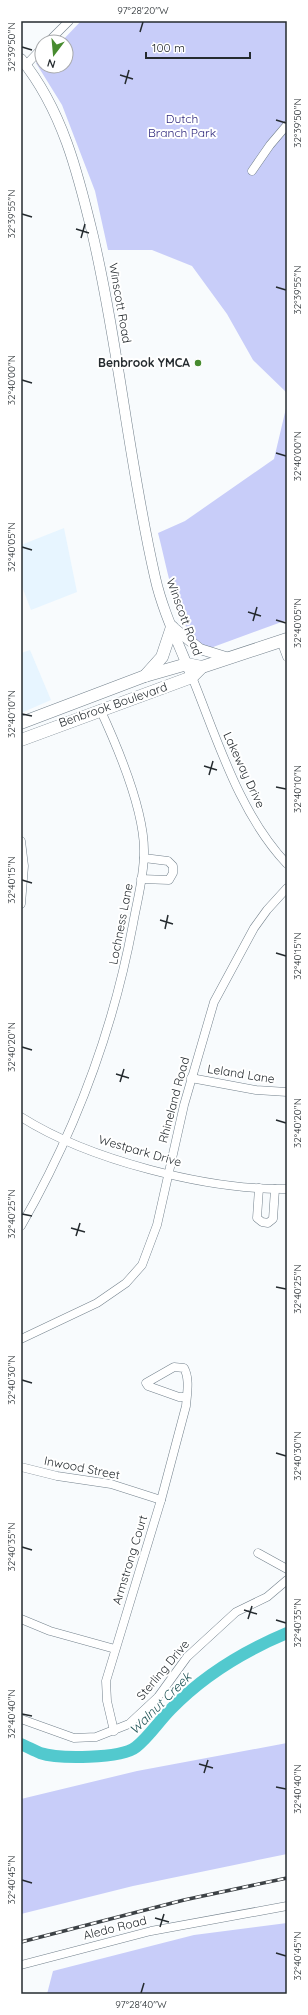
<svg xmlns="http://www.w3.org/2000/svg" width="308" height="2015" font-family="Quicksand,sans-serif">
	<rect width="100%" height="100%" fill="#f8fbfd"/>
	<g fill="#e7f5ff">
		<polygon points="64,528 77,592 31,610 21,584 21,545"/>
		<polygon points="30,650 51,700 21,713 21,653"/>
	</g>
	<g fill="#c8cdf9">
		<polygon points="81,21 287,21 287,393 253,360 227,314 192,266 152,250 108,250 95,191 62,105 36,63 42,58 42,66 66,66 66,42 61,42"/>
		<path d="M287,404V620L205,650C175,626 168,570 158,533L185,521L274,459Z"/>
		<polygon points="287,1743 287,1854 133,1886 21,1914 21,1799 137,1771"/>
		<polygon points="287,1923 287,1994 47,1994 53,1971 194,1935"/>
	</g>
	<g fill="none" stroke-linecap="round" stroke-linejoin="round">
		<path stroke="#52c9ce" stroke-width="12" d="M21,1744C27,1747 34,1750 40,1753C58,1759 121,1759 136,1747C149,1737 159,1721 171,1709C203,1676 244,1651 287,1633"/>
		<g stroke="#73818c" stroke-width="9">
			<g id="minor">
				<polyline points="48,42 69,21"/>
				<polyline points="26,65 42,48"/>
				<polyline points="252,171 270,145 287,125"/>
				<polyline points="281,641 287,657"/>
				<path d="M192,677C218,741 239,813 287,864"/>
				<polyline points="21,841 24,866 21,904"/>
				<polyline points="141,879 169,880 173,873 173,866 168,861 144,858"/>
				<polyline points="191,1078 256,1090 287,1092"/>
				<path d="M21,1117C89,1160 207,1190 287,1189"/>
				<polyline points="259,1188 257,1218 262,1222 268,1223 273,1219 275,1189"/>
				<path d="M21,1226C75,1132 113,1031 133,924C137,901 144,877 144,853C145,811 118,748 100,709"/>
				<polyline points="21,1339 97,1303 126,1283 142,1265 157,1225 184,1105 214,1002 254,928 267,910 287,888"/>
				<polyline points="21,1467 57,1476 111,1484 161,1500"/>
				<polyline points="258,1553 287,1569"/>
				<polyline points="21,1619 50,1631 115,1649"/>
				<polyline points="21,1719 74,1738 96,1737 129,1724 158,1697 187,1657 236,1612 267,1597 287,1580"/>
				<path d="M114,1731L107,1701L106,1681L161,1500L186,1406C187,1393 190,1379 184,1368L174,1367L146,1383L148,1386L179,1397H186"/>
				<polyline points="21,1965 151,1931 287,1906"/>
			</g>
		</g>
		<g stroke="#73818c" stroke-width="11">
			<g id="major">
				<path d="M21,59C62,109 78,173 93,236C119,348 129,464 155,577C162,609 177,640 189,670"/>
				<polyline points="174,628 200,649 229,658"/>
			</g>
		</g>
		<g stroke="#73818c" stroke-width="13">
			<g id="highway">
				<polyline points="145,676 162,657 172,627"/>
				<polyline points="21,723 145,676 187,664 202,667"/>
				<polyline points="21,740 192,677 202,667 287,639"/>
			</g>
		</g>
		<use href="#minor" stroke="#fff" stroke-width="8"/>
		<use href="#major" stroke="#fff" stroke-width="10"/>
		<use href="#highway" stroke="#fff" stroke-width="12"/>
		<g stroke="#3d4246" stroke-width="3.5">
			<polyline id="rail" points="21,1942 184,1900 287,1878"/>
		</g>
		<use href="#rail" stroke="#fff" stroke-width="2" stroke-dasharray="6" stroke-linecap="butt"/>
	</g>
	<path fill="none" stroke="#252b2f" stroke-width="1.5" d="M140,32L143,22M22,47L32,50M120,75L133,79M125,84L129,70M276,120L286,123M22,214L32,217M76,229L89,233M81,238L85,224M276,287L286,290M22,380L32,383M276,453L286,456M22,547L32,550M248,612L261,616M276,620L286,623M253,621L257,607M22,714L32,716M204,766L217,770M209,775L213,761M276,787L286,789M22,880L32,883M160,920L173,924M165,929L168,915M276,953L286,956M22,1047L32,1050M116,1074L129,1078M120,1082L124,1069M276,1120L286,1123M22,1214L32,1216M71,1228L85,1232M76,1236L80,1223M276,1287L286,1289M22,1380L32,1383M276,1453L286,1456M22,1547L32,1550M244,1610L257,1614M248,1619L252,1606M276,1620L286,1623M22,1714L32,1716M199,1764L213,1768M204,1773L208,1760M276,1787L286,1789M22,1880L32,1883M155,1918L169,1922M160,1927L164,1914M276,1953L286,1956M141,1993L144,1983"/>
	<circle fill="#478b2f" stroke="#fff" stroke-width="1.5" cx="198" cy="363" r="4"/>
	<g text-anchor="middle" stroke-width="4" stroke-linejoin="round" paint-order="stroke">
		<g font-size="12" fill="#2f297d" stroke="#fff">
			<text x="182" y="123">Dutch<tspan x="182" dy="14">Branch Park</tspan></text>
		</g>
		<g font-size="12" fill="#252b2f" stroke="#fff">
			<text transform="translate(120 303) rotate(80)" y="4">Winscott Road</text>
			<text transform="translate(184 617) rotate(70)" y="4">Winscott Road</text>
			<text transform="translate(113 705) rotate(-19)" y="4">Benbrook Boulevard</text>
			<text transform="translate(244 770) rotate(65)" y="4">Lakeway Drive</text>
			<text transform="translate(121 924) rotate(-79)" y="4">Lochness Lane</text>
			<text transform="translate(241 1074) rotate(9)" y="4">Leland Lane</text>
			<text transform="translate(174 1100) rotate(-75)" y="4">Rhineland Road</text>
			<text transform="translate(140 1151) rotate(16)" y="4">Westpark Drive</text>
			<text transform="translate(82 1468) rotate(11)" y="4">Inwood Street</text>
			<text transform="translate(130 1560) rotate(-73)" y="4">Armstrong Court</text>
			<text transform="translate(163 1670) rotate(-50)" y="4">Sterling Drive</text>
			<text transform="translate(115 1928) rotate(-14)" y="4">Aledo Road</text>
		</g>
		<g font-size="12" font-weight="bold" fill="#252b2f" stroke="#fff" text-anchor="end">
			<text x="190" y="367">Benbrook YMCA</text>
		</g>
		<g font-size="13" font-style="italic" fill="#205456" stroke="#fff">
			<text transform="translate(160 1703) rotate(-45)" y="5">Walnut Creek</text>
		</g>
	</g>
	<rect width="308" height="2015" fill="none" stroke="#ffffff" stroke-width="44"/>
	<g transform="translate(54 54) rotate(196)"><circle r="19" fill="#ffffff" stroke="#a8aaac"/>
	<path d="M0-3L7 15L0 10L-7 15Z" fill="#478b2f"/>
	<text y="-6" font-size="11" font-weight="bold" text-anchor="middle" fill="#252b2f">N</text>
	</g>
	<path d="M146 52v6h104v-6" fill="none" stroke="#252b2f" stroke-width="2"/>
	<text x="152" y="52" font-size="12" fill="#252b2f" stroke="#ffffff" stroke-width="3" paint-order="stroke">100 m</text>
	<rect x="22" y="22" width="264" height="1971" fill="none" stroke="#252b2f" stroke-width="1.5"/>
	<g font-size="10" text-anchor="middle" fill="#252b2f">
		<text x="143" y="14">97°28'20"W</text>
		<text transform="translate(11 47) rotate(-90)" y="4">32°39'50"N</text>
		<text transform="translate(297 123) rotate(-90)" y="4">32°39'50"N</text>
		<text transform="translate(11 214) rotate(-90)" y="4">32°39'55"N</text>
		<text transform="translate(297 290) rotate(-90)" y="4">32°39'55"N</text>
		<text transform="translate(11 380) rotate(-90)" y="4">32°40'00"N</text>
		<text transform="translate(297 456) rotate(-90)" y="4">32°40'00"N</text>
		<text transform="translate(11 547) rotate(-90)" y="4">32°40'05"N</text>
		<text transform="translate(297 623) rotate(-90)" y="4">32°40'05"N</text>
		<text transform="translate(11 714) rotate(-90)" y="4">32°40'10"N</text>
		<text transform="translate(297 789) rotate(-90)" y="4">32°40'10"N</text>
		<text transform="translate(11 880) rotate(-90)" y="4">32°40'15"N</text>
		<text transform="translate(297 956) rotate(-90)" y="4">32°40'15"N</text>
		<text transform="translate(11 1047) rotate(-90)" y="4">32°40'20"N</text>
		<text transform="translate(297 1123) rotate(-90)" y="4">32°40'20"N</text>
		<text transform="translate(11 1214) rotate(-90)" y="4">32°40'25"N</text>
		<text transform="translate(297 1289) rotate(-90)" y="4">32°40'25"N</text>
		<text transform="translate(11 1380) rotate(-90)" y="4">32°40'30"N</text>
		<text transform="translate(297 1456) rotate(-90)" y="4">32°40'30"N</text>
		<text transform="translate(11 1547) rotate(-90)" y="4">32°40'35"N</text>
		<text transform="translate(297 1623) rotate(-90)" y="4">32°40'35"N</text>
		<text transform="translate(11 1714) rotate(-90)" y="4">32°40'40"N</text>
		<text transform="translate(297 1789) rotate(-90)" y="4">32°40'40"N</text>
		<text transform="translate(11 1880) rotate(-90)" y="4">32°40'45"N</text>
		<text transform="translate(297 1956) rotate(-90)" y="4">32°40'45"N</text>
		<text x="141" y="2008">97°28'40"W</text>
	</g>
</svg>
